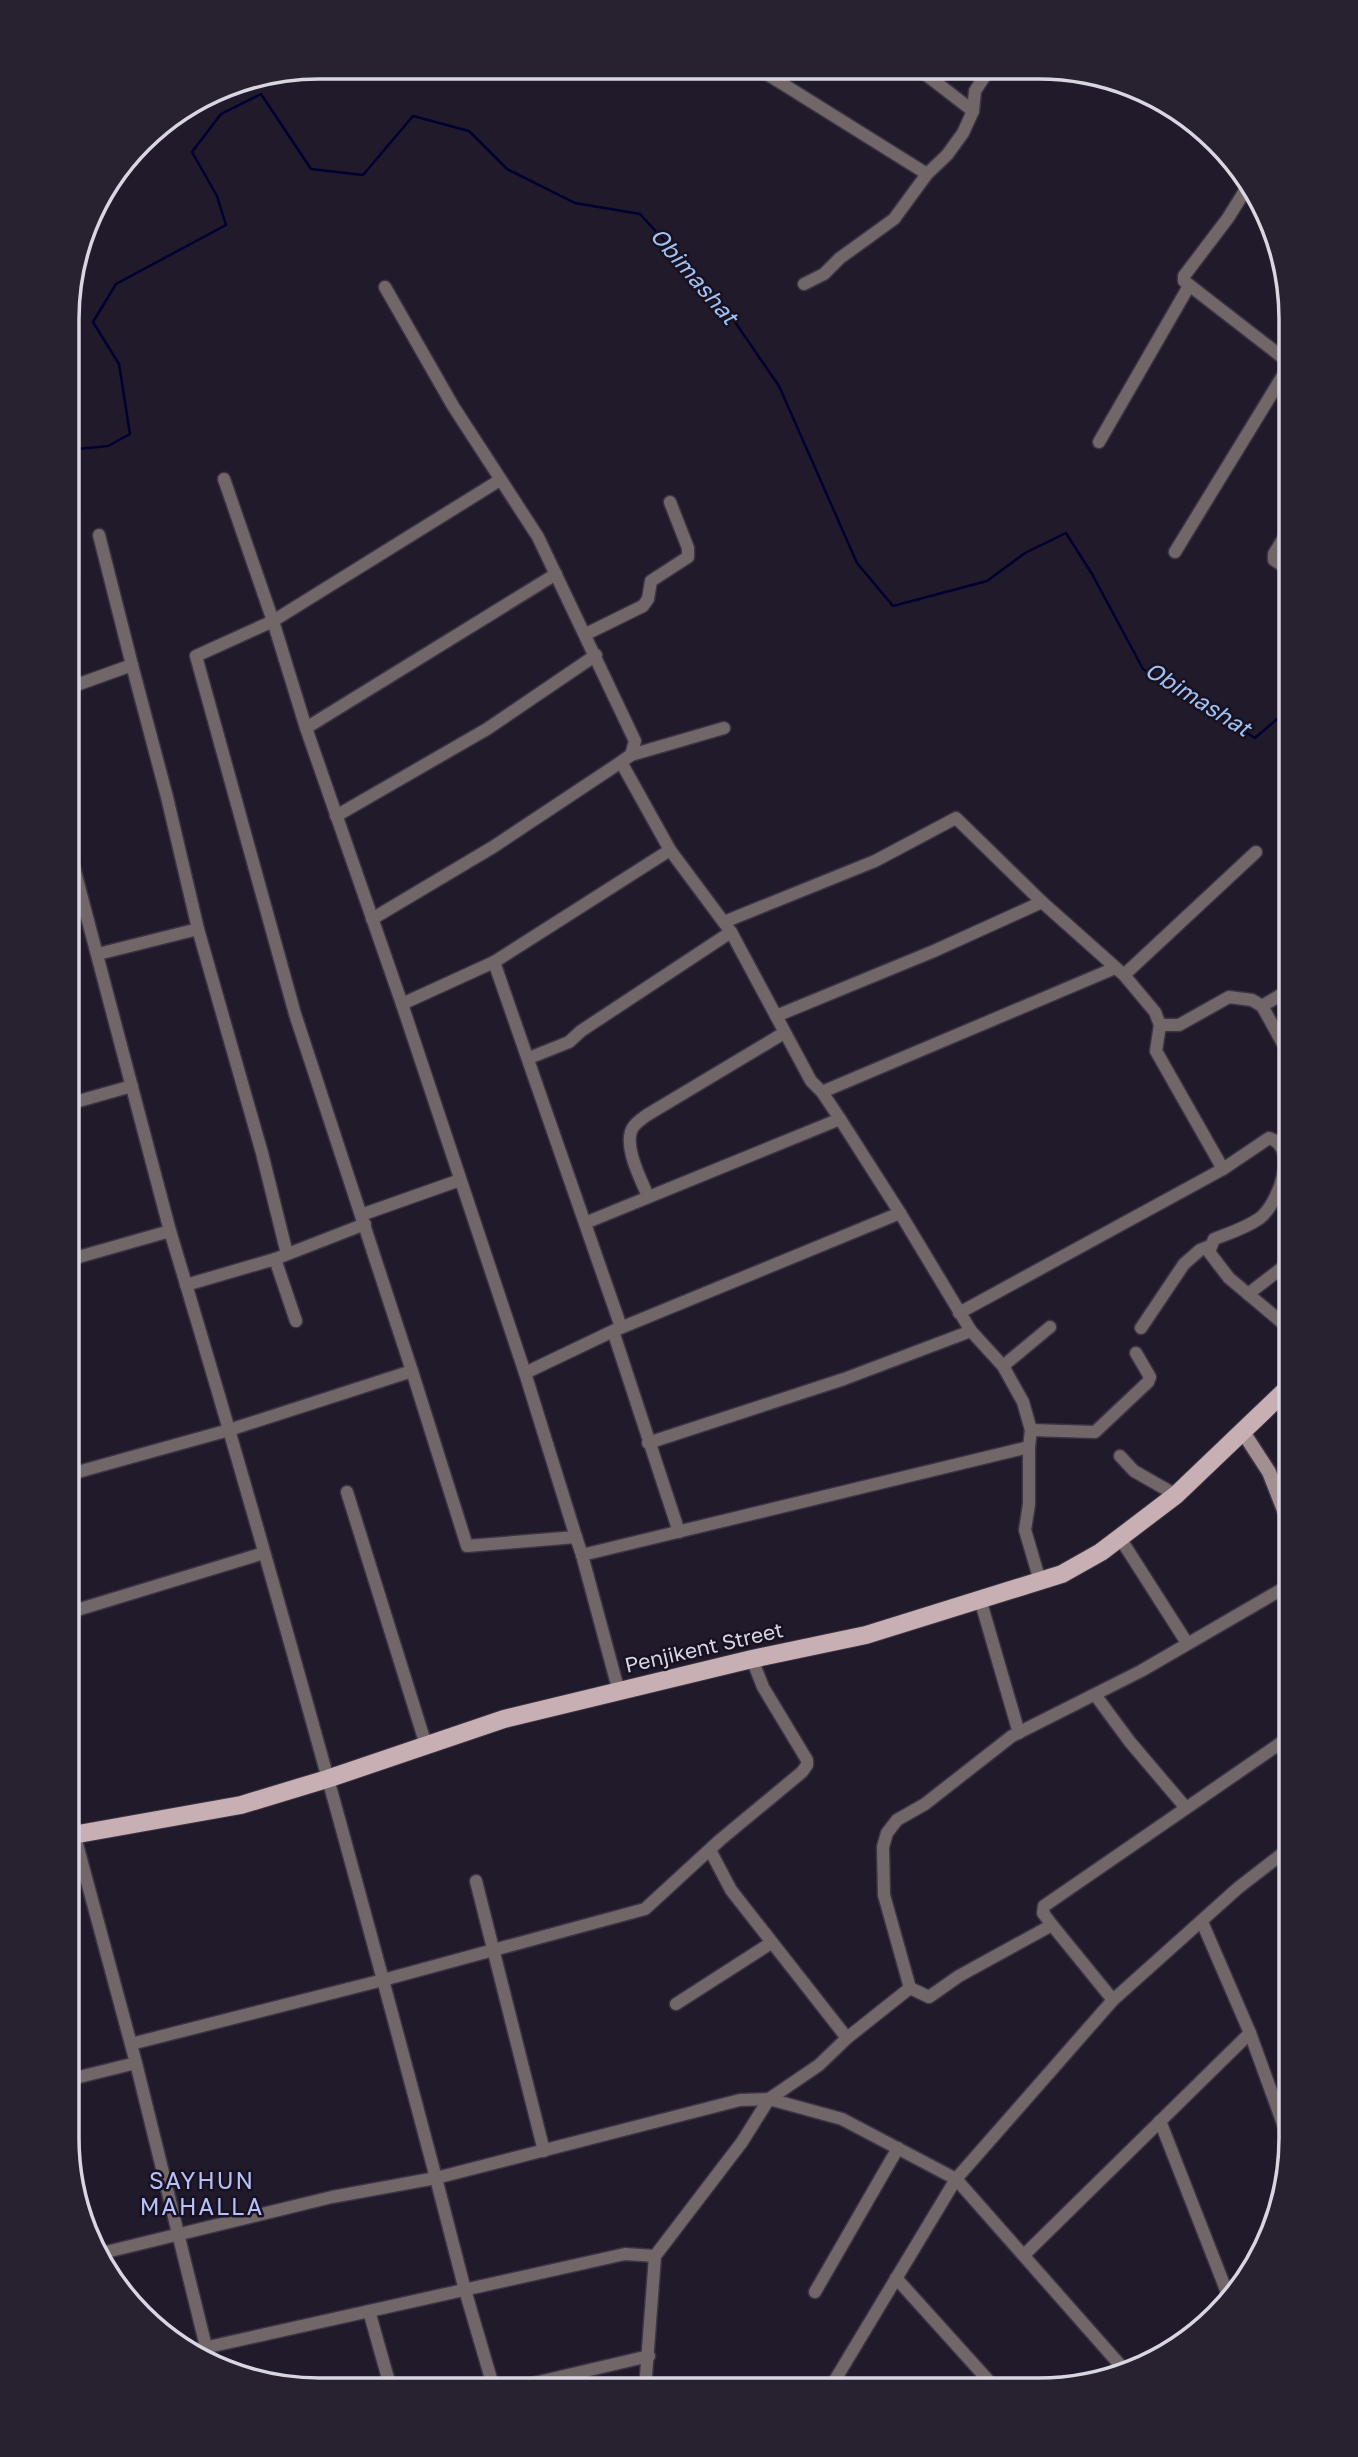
<svg xmlns="http://www.w3.org/2000/svg" width="1358" height="2457" font-family="'Golos Text',sans-serif">
	<rect width="100%" height="100%" fill="#211a2b"/>
	<g fill="none" stroke-linecap="round" stroke-linejoin="round">
		<polyline stroke="#000031" stroke-width="2.5" points="68,450 108,446 130,434 119,364 93,322 116,284 226,225 217,196 192,152 221,114 261,94 311,169 363,175 413,116 469,131 507,169 575,203 640,214 724,306 779,386 857,563 893,606 987,581 1025,553 1066,533 1092,574 1143,669 1255,738 1291,707"/>
		<g stroke="#3b3444" stroke-width="15">
			<g id="street">
				<polyline points="759,69 927,174"/>
				<polyline points="920,70 973,111"/>
				<polyline points="1246,189 1228,218 1184,276 1184,281 1291,364"/>
				<polyline points="804,284 824,274 840,258 894,219 927,174 947,155 963,133 973,111 975,91 988,71"/>
				<polyline points="1099,442 1189,286"/>
				<polyline points="224,479 273,621 306,728"/>
				<polyline points="99,535 132,665"/>
				<polyline points="1175,552 1290,364"/>
				<polyline points="1291,571 1274,560 1274,554 1291,526"/>
				<polyline points="556,574 306,728 402,1004 525,1373 576,1537"/>
				<polyline points="586,634 643,606 648,599 651,581 688,557 688,548 670,502"/>
				<polyline points="68,688 132,665 167,797 198,929 262,1153 287,1254"/>
				<polyline points="631,755 724,728"/>
				<polyline points="621,762 670,850 731,932 811,1081 822,1092 840,1119 900,1213 971,1331 1003,1366 1023,1402 1031,1430 1029,1447 1029,1504 1025,1530 1040,1581"/>
				<polyline points="336,816 487,729 596,655"/>
				<polyline points="68,845 170,1231"/>
				<polyline points="372,919 493,847 621,762 631,755 635,741 538,537 453,406 385,287"/>
				<polyline points="724,922 875,861 956,818 1042,902 1124,975 1155,1012 1160,1025 1156,1051 1223,1169 959,1313"/>
				<polyline points="98,954 198,929"/>
				<polyline points="494,962 621,1327 613,1331 679,1532"/>
				<polyline points="1124,975 1256,852"/>
				<polyline points="402,1004 494,962 670,850"/>
				<polyline points="1262,1006 1291,989"/>
				<polyline points="776,1016 934,951 1042,902"/>
				<polyline points="1160,1025 1179,1025 1229,997 1252,1000 1262,1006 1291,1058"/>
				<polyline points="529,1058 569,1042 581,1031 731,932"/>
				<polyline points="822,1092 1115,968"/>
				<polyline points="68,1104 132,1086"/>
				<polyline points="1282,1148 1291,1127"/>
				<path d="M1223,1169L1269,1138C1300,1147 1278,1204 1260,1218C1246,1228 1230,1233 1214,1239L1209,1252L1229,1278L1291,1330"/>
				<path d="M648,1196C641,1180 621,1142 634,1126C637,1122 643,1118 647,1115L784,1033"/>
				<polyline points="361,1215 460,1180"/>
				<polyline points="585,1223 840,1119"/>
				<polyline points="275,1259 296,1321"/>
				<path d="M68,1260L170,1231C265,1545 352,1861 436,2178L332,2197L102,2253"/>
				<polyline points="186,1285 275,1259 365,1224"/>
				<polyline points="1248,1294 1291,1261"/>
				<polyline points="1141,1328 1184,1264 1200,1250 1210,1246"/>
				<polyline points="1003,1366 1050,1327"/>
				<polyline points="412,1371 295,1014 196,656 273,621 500,480"/>
				<polyline points="525,1373 613,1331 900,1213"/>
				<polyline points="1031,1430 1095,1432 1148,1382 1150,1377 1136,1353"/>
				<polyline points="648,1443 844,1379 971,1331"/>
				<polyline points="1120,1456 1134,1471 1176,1495"/>
				<polyline points="67,1475 229,1430 412,1371 467,1546 576,1537 582,1555 1029,1447"/>
				<polyline points="347,1492 426,1745"/>
				<polyline points="1120,1538 1187,1643"/>
				<polyline points="582,1555 619,1692"/>
				<polyline points="980,1599 1019,1733"/>
				<polyline points="67,1613 264,1553"/>
				<polyline points="1096,1696 1130,1742 1186,1808"/>
				<polyline points="67,1807 136,2063 210,2363"/>
				<polyline points="710,1850 731,1890 847,2038"/>
				<polyline points="476,1881 544,2151"/>
				<polyline points="1202,1922 1250,2033 1291,2146"/>
				<polyline points="1052,1925 1113,2000"/>
				<polyline points="910,1988 929,1997 959,1976 1052,1925 1043,1913 1044,1906 1291,1736"/>
				<polyline points="676,2004 771,1943"/>
				<polyline points="131,2044 383,1980 645,1909 720,1840 802,1772 807,1765 807,1760 763,1687 752,1659"/>
				<polyline points="67,2080 136,2063"/>
				<polyline points="1160,2121 1230,2300"/>
				<polyline points="1025,2254 1250,2033"/>
				<polyline points="896,2278 997,2390"/>
				<polyline points="815,2292 898,2148"/>
				<polyline points="369,2311 391,2389"/>
				<polyline points="190,2351 625,2254 655,2256"/>
				<polyline points="494,2389 465,2290 436,2178 740,2100 769,2099 842,2119 956,2179 1128,2374"/>
				<polyline points="509,2389 649,2356"/>
				<polyline points="645,2389 655,2256 742,2142 769,2099 819,2065 847,2038 910,1988 884,1895 883,1847 887,1833 897,1820 925,1804 1012,1736 1141,1671 1291,1584"/>
				<polyline points="829,2390 956,2179 1113,2000 1238,1888 1291,1847"/>
			</g>
		</g>
		<g stroke="#3b3444" stroke-width="17">
			<polyline id="secondary" points="1243,1432 1269,1472 1291,1528"/>
		</g>
		<g stroke="#3b3444" stroke-width="20">
			<polyline id="primary" points="67,1836 241,1805 327,1779 504,1719 752,1659 866,1635 1062,1574 1101,1552 1176,1495 1291,1385"/>
		</g>
		<use href="#street" stroke="#716668" stroke-width="12"/>
		<use href="#secondary" stroke="#a18f92" stroke-width="14"/>
		<use href="#primary" stroke="#c7afb3" stroke-width="18"/>
	</g>
	<g text-anchor="middle" stroke-width="5" stroke-linejoin="round" paint-order="stroke">
		<g font-size="21" fill="#dad6e1" stroke="#171121">
			<text transform="translate(704 1648) rotate(-13)" y="7">Penjikent Street</text>
		</g>
		<g font-size="23" font-style="italic" fill="#a1c1f2" stroke="#171121">
			<text transform="translate(694 276) rotate(49)" y="8">Obimashat</text>
			<text transform="translate(1198 699) rotate(32)" y="8">Obimashat</text>
		</g>
		<g font-size="23" letter-spacing="2" fill="#b6c1f9" stroke="#171121">
			<text x="202" y="2189">SAYHUN<tspan x="202" dy="26">MAHALLA</tspan></text>
		</g>
	</g>
	<path d="M0 0H1358V2457H0ZM319 79H1039A240 240 0 0 1 1279 319V2138A240 240 0 0 1 1039 2378H319A240 240 0 0 1 79 2138V319A240 240 0 0 1 319 79Z" fill="#272130" fill-rule="evenodd"/>
	<path fill="none" stroke="#dad6e1" stroke-width="3.5" d="M319 79H1039A240 240 0 0 1 1279 319V2138A240 240 0 0 1 1039 2378H319A240 240 0 0 1 79 2138V319A240 240 0 0 1 319 79Z"/>
</svg>
